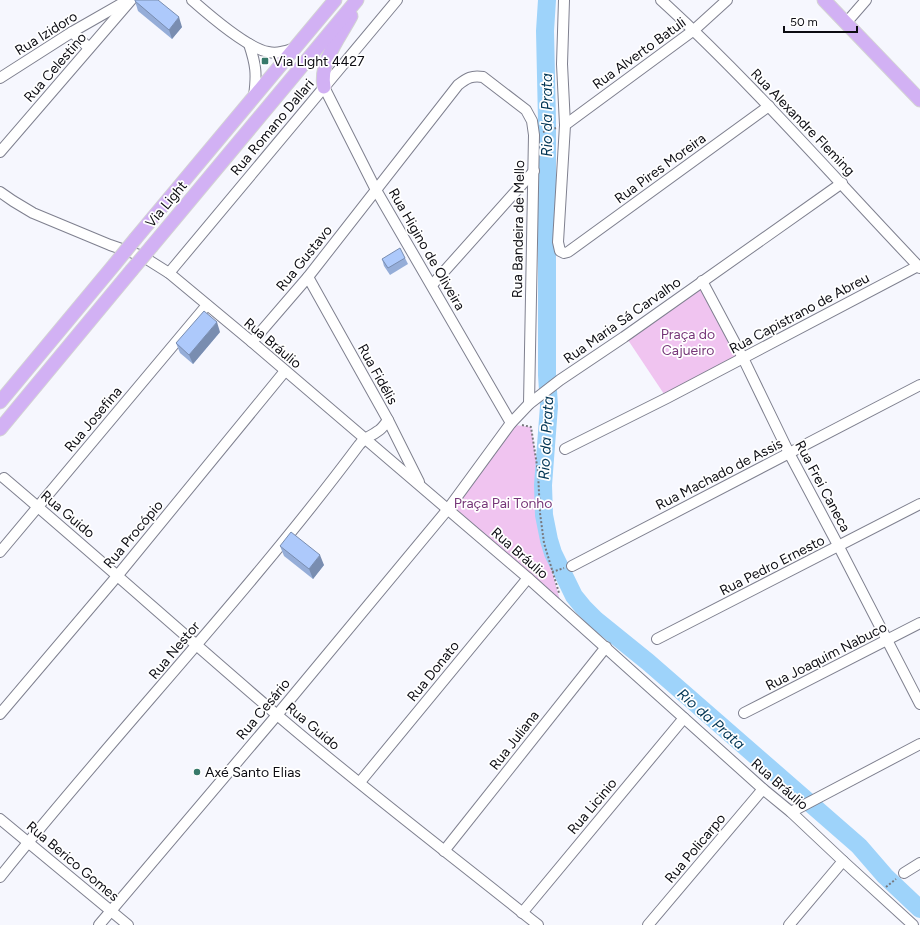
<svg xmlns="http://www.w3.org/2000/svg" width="920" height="925" font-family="Figtree,sans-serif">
	<rect width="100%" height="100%" fill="#f6f7fe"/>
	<g fill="#f0c4f0">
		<polygon points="702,284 742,358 666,397 626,337"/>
		<polygon points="515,425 531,427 538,472 540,513 544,543 561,604 454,507"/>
	</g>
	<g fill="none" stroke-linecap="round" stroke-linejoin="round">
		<polyline stroke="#9ed3fa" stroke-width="18" points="547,0 545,31 547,121 547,375 549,406 543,485 544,515 549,540 553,553 574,596 583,607 596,620 648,662 859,846 885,876 920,909"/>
		<g stroke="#7f808f" stroke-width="12">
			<g id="minor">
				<path d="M192,0C209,15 247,48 268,52C278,54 286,51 295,48"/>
				<polyline points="564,0 562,64 565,125 558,242 560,251 564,253 568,252 769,106"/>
				<path d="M661,0C753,84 834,178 920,268"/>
				<polyline points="846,23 866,0"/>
				<polyline points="72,32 89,48"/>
				<path d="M249,44C256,65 257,74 254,96"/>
				<polyline points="0,78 72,32 128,0"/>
				<polyline points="324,87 376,190 511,423"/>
				<polyline points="565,125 694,30 727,0"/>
				<polyline points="0,152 131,0"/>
				<polyline points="0,192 13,201 33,213 110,245 142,256 169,273 252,342 528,578 763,789 791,812 843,861 913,925"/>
				<polyline points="169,273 397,0"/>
				<polyline points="308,277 388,420 419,482"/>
				<polyline points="702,281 743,358 789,453 839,547 920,704"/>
				<polyline points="432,285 534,171"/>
				<path d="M252,342L308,277L458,85C467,78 472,75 483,77L526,110L532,121L534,135L529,404"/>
				<polyline points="565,449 667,398 918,266"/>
				<path d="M4,478C96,556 185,636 276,714C361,787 451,855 538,925"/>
				<polyline points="0,552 207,305"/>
				<polyline points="572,566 920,385"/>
				<polyline points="657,639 920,504"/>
				<polyline points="744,713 920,623"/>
				<polyline points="0,714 118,575 285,371"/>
				<polyline points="360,782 528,578"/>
				<polyline points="791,812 920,744"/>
				<polyline points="0,819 128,925"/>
				<polyline points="444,851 606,647"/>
				<polyline points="904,873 920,863"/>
				<path d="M0,877C117,731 247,595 359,445C367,435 369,438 378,431C382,429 385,424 388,420"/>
				<polyline points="522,913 684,718"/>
				<polyline points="99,925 277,715 448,509 511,423 529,404 560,380 624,337 842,183"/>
				<polyline points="648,925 763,789"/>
				<polyline points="789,925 843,861"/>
			</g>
		</g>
		<g stroke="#d3d3d4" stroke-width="15">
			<g id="major">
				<polyline points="824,0 920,100"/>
				<path d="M324,87C319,62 340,37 351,16"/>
				<polyline points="136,238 335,0"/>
				<polyline points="152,246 357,0"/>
				<polyline points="0,402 114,265"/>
				<polyline points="0,429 131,271"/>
			</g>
		</g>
		<g stroke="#78787e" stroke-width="2" stroke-dasharray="2 2" stroke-linecap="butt">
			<polyline points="543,132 556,128"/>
			<polyline points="522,425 531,427 538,472 540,513 544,543 559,593"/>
			<polyline points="552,572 564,568"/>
			<polyline points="886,887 896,879"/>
		</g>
		<use href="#minor" stroke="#fff" stroke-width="10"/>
		<use href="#major" stroke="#d2b1f4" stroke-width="13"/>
		<g stroke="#d3d3d4" stroke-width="15" stroke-linecap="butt">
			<g id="major-bridge">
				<polyline points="114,265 136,238"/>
				<polyline points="131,271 152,246"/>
			</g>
		</g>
		<use href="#major-bridge" stroke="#d2b1f4" stroke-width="13"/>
	</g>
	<g fill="#95add8">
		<polygon points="135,1 182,27 172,39 138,11"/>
		<polygon points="405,258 408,264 390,275 384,266 382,259"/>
		<polygon points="220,332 193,364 180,353 176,343"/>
		<polygon points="280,546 324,565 313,579 284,556"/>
	</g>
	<g fill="#798db0">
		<polygon points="179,17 182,27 172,39 169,30"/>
		<polygon points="217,322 220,332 193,364 189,355"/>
		<polygon points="320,555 324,565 313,579 309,569"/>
	</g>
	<g fill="#adc9fb" stroke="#798db0">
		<polygon points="135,0 158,0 179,17 169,30 135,1"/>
		<polygon points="400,248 405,258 388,268 382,259"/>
		<polygon points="204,311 217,322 189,355 176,343"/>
		<polygon points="291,532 320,555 309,569 280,546"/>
	</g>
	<g fill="#37796a" stroke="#fff" stroke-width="1.5">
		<rect x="261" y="57" width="8" height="8" rx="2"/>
		<circle cx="197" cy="772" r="4"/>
	</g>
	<g text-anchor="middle" stroke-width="3.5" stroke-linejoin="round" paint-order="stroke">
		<g font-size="14" fill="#0c0c12" stroke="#fff">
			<text transform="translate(46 33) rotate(-32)" y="5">Rua Izidoro</text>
			<text transform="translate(639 53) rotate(-36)" y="5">Rua Alverto Batuli</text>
			<text transform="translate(55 67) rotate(-49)" y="5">Rua Celestino</text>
			<text transform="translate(803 122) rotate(46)" y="5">Rua Alexandre Fleming</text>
			<text transform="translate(272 127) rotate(-50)" y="5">Rua Romano Dallari</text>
			<text transform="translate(660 168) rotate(-36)" y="5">Rua Pires Moreira</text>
			<text transform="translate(166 204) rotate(-50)" y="5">Via Light</text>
			<text transform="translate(518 229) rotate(-89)" y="5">Rua Bandeira de Mello</text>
			<text transform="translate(427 249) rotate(60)" y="5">Rua Higino de Oliveira</text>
			<text transform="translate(304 258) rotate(-51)" y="5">Rua Gustavo</text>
			<text transform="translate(799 313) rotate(-28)" y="5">Rua Capistrano de Abreu</text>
			<text transform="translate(622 320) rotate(-35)" y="5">Rua Maria Sá Carvalho</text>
			<text transform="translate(273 343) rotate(40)" y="5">Rua Bráulio</text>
			<text transform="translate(378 374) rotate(61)" y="5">Rua Fidélis</text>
			<text transform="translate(93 419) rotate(-50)" y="5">Rua Josefina</text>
			<text transform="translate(719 474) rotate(-27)" y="5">Rua Machado de Assis</text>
			<text transform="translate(823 486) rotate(62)" y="5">Rua Frei Caneca</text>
			<text transform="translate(68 514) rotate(40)" y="5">Rua Guido</text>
			<text transform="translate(133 534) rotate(-50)" y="5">Rua Procópio</text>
			<text transform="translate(520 553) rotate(41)" y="5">Rua Bráulio</text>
			<text transform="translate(772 565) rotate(-27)" y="5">Rua Pedro Ernesto</text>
			<text transform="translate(174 650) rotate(-50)" y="5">Rua Nestor</text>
			<text transform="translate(826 656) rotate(-27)" y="5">Rua Joaquim Nabuco</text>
			<text transform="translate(433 671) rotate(-51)" y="5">Rua Donato</text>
			<text transform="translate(263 709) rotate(-50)" y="5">Rua Cesário</text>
			<text transform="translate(313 726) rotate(40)" y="5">Rua Guido</text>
			<text transform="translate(514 740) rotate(-52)" y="5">Rua Juliana</text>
			<text transform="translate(780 784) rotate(41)" y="5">Rua Bráulio</text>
			<text transform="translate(592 806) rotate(-50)" y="5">Rua Licinio</text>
			<text transform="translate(695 848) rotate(-50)" y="5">Rua Policarpo</text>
			<text transform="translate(73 861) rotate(40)" y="5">Rua Berico Gomes</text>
		</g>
		<g font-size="14" fill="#0c0c12" stroke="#fff" text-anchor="start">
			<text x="273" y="66">Via Light 4427</text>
			<text x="205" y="777">Axé Santo Elias</text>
		</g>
		<g font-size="14" fill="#773779" stroke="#fff">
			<text x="688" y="339">Praça do<tspan x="688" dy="16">Cajueiro</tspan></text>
			<text x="503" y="508">Praça Pai Tonho</text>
		</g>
		<g font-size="15" font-style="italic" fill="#003554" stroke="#fff">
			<text transform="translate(547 115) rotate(-90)" y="5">Rio da Prata</text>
			<text transform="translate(546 438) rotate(-87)" y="5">Rio da Prata</text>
			<text transform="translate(711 719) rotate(41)" y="5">Rio da Prata</text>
		</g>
	</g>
	<path d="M784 26v6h73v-6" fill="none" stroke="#0c0c12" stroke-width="2"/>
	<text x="790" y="26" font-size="12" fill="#0c0c12" stroke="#ffffff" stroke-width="3" paint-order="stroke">50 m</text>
</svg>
